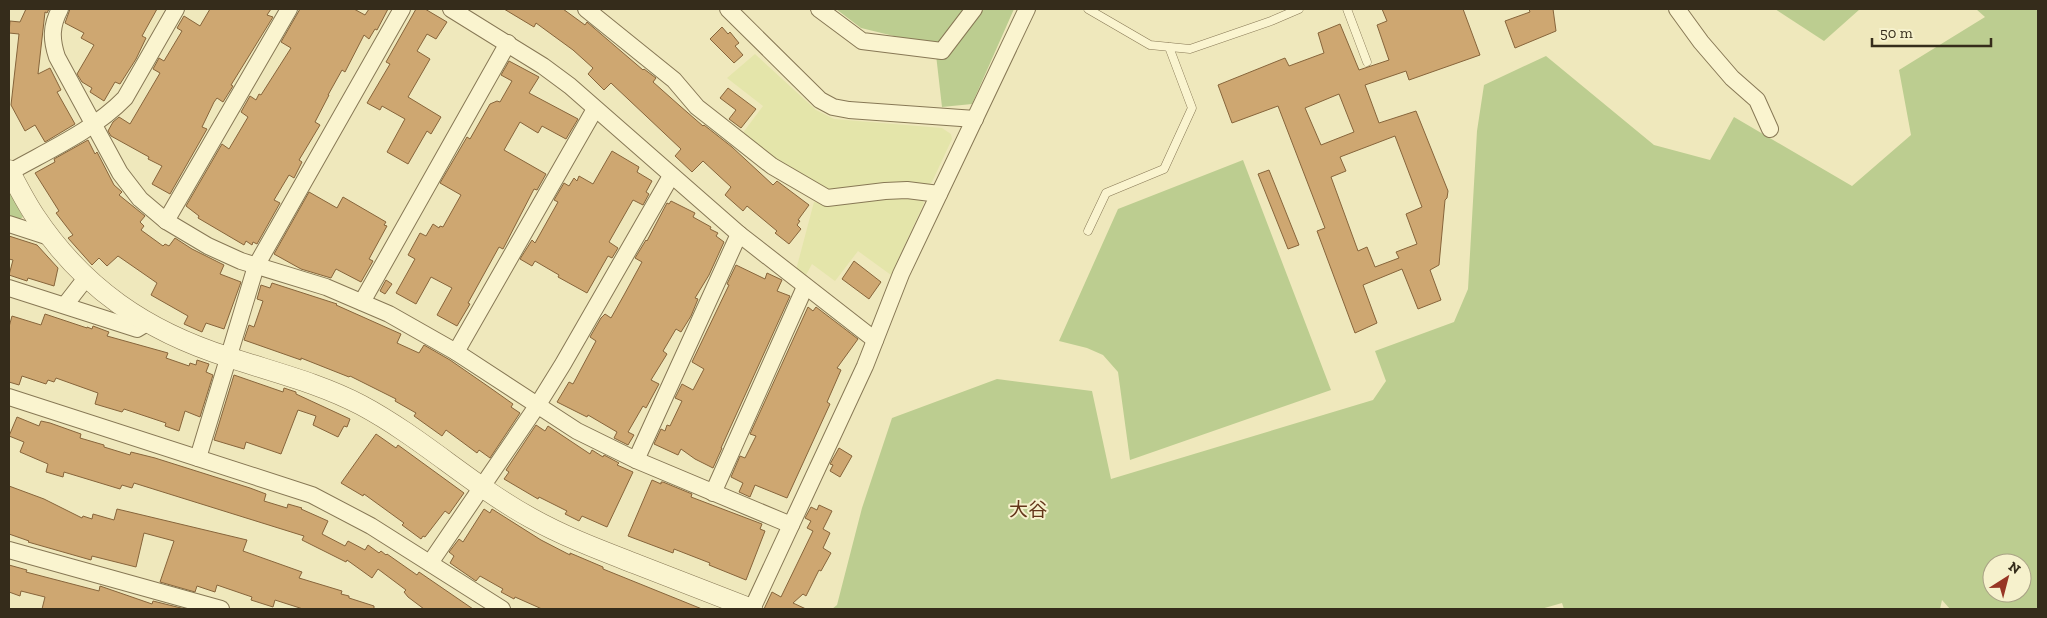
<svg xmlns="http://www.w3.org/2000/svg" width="2047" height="618" font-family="'Zilla Slab','Noto Sans JP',serif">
	<rect width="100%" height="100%" fill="#efe8bc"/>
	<g fill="#e4e5aa">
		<polygon points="755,54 816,110 834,119 942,128 951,134 952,139 932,182 926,187 827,192 779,162 742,134 763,106 727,78"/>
		<polygon points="904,195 922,199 924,203 891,275 858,251 835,281 812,264 806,275 796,270 814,202 827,204"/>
	</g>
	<g fill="#bccd90" fill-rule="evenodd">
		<polygon points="836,9 1014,9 972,104 942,107 935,46 861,28"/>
		<polygon points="1775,9 1860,9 1824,41"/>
		<path d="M1976,9H2038V609H1950L1942,600L1940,609H1564L1562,603L1541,609H832L837,605L862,508L892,418L997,379L1092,391L1111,479L1373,400L1386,381L1375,351L1454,322L1468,289L1477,131L1484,85L1546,56L1654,145L1710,160L1734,117L1852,186L1911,135L1899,70L1985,17ZM1992,563H2022V593H1992Z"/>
		<polygon points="1243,160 1331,390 1130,460 1118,372 1103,355 1087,348 1059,341 1118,209"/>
		<polygon points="9,191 23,217 16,222 9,220"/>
	</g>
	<g fill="#cea771" stroke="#87653b" fill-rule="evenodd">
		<polygon points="26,9 49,9 47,13 45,12 38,74 50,68 61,90 57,92 75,124 45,142 35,125 25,131 11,105 19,34 9,33 10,21 20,22"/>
		<polygon points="70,9 157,9 142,36 146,38 136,59 120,84 115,82 104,101 90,92 92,88 82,82 77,74 94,45 81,38 84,33 65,23"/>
		<polygon points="210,9 271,9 267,15 273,17 231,85 233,86 223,102 217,98 214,102 202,127 207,129 170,194 152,184 162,166 148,159 149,157 111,136 108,131 113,122 119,117 130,124 160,73 153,69 159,58 164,61 182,31 177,28 184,16 200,26"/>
		<polygon points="300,9 354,9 365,15 369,9 388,9 377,30 375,29 369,39 364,35 345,72 342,70 328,95 329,95 315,122 320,125 299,160 302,162 294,178 289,175 274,200 280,203 257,244 253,242 252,245 246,241 244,245 198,218 199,216 186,206 222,144 229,149 248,117 241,112 250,96 256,100 259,94 261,95 291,48 281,42"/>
		<polygon points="416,9 425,9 447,22 436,39 427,34 417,51 430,59 408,97 441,117 431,134 427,131 408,164 387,152 405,119 382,106 380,110 367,103 390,64 386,62"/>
		<polygon points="504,9 563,9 585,25 587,22 643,70 644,69 656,78 653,82 680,106 703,126 704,125 732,147 773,185 777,181 809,205 798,220 800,221 797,225 801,229 789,244 775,233 777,231 747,206 743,211 725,195 731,187 703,161 692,172 675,156 681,149 611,83 604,90 588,74 593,68 573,50 536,23 534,27"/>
		<path d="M1382,9H1463L1480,55L1409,80L1406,71L1365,85L1379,123L1416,111L1448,191L1447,198L1445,200L1439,265L1430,270L1441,300L1418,309L1402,269L1363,285L1377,323L1355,333L1317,231L1325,228L1278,106L1232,123L1218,85L1285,58L1289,66L1324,53L1318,33L1340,24L1359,70L1389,60L1377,25L1387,21ZM1339,94L1354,132L1321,145L1305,108ZM1395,136L1422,207L1406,214L1417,244L1396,252L1399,258L1375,267L1367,247L1358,251L1331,177L1346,171L1340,157Z"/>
		<polygon points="1529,9 1553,9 1556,31 1515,48 1505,21 1530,12"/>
		<polygon points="722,27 728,34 730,32 739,43 735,46 743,55 734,63 710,39"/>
		<polygon points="509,61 539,77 529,93 578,119 566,139 542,126 538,133 520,122 504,150 546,174 537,190 534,189 503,249 499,247 468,303 470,304 457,326 437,315 452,288 431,277 416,304 396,293 415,259 408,255 420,233 426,236 433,224 439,228 440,226 443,227 461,195 440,183 467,137 470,139 490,104 497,101 500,102 512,81 501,75"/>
		<polygon points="728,88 756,109 741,128 729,119 736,110 720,98"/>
		<polygon points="88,140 95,154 97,152 114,185 122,192 119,195 145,216 140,222 144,226 141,230 163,246 165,244 169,246 175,238 192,249 224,265 220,274 241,282 224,329 206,323 202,332 184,324 188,316 151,295 157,283 118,256 107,266 99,258 92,265 68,238 73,235 56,213 59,211 35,173 55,162 54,159"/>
		<polygon points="612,151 639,167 637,172 652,181 646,192 649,194 643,205 633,200 609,242 618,248 612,258 608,256 587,293 558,277 559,275 535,261 532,266 520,259 532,240 535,243 558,202 554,200 564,183 569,186 574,178 577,181 579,176 593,184"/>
		<polygon points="1269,170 1299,245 1288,249 1258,174"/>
		<polygon points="309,192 337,208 343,197 386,222 384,225 387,226 369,259 373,261 361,282 336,269 331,278 301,269 274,254"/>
		<polygon points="671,201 695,213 693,217 711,227 710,229 718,233 716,236 724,242 709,275 695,298 698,299 691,316 681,332 676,329 663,351 667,354 651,380 659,384 646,408 643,406 628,432 634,435 628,445 614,438 617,432 588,415 587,417 557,402 569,382 573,384 596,341 590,337 601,318 605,314 611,318 624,295 642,262 635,258 646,240 647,241 667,203 669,204"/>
		<polygon points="9,236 37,245 58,268 54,286 28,278 27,281 9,275 13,260 9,259"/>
		<polygon points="854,261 881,282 869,299 842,279"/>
		<polygon points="736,265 765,279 767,273 782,280 777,291 790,296 721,448 722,448 713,468 695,459 681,449 678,455 654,444 661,429 665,431 667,425 670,426 682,401 675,398 682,384 693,390 704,369 692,362 729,285 727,284"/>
		<polygon points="386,280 392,284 385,294 380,291"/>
		<polygon points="272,283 337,304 336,305 401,334 397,343 419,353 424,345 450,360 489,387 513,404 511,407 520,413 490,458 479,450 477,453 446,430 442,436 414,416 416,413 395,401 396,399 350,376 349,377 301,358 301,360 244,340 249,325 254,327 263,301 257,299 261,285 270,288"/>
		<polygon points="808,307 813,311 816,307 858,339 837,368 841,370 827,402 830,404 787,498 755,485 750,497 739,492 743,483 731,477 740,456 745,458 756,436 750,434"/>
		<polygon points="45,314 87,328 87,327 92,329 93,326 109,332 107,336 168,353 166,358 189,366 190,363 196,365 197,360 209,364 206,372 213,375 200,417 185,411 179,431 165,426 166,423 124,409 122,412 95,404 98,393 56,378 54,382 48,380 46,384 22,376 19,385 9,382 9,327 12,316 41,325"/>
		<polygon points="234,375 283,392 284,388 296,392 296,394 350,419 347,427 344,426 338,437 313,425 316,416 298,410 281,454 246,442 244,449 214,440"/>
		<polygon points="17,417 39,426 41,421 50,423 81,434 80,438 104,445 104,447 130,455 131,452 155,458 250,488 266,494 264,501 287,508 288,504 302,508 301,509 328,521 322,534 345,546 348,541 365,550 368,545 379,553 381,551 386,555 387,554 417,575 419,572 473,609 424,609 408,597 404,592 406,590 378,569 372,578 347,560 346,562 302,540 304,536 134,483 132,488 122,485 120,489 64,472 63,477 46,472 48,464 20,452 24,442 9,436"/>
		<polygon points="536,425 545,431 548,426 590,454 592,450 603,457 604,455 619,463 617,465 633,472 607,527 582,516 579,521 565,514 567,511 539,497 538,499 504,479 509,472 506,470"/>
		<polygon points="376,434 396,448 398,445 464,493 449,514 445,511 425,537 423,536 421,539 402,525 404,523 364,494 363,496 341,483"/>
		<polygon points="839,448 852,456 840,477 830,471 833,465 830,464"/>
		<polygon points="652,480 661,484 661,482 663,482 692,494 691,497 762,524 760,529 765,531 746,580 709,565 710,563 674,549 673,553 628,536"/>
		<polygon points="9,486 44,499 82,518 83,516 92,519 93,514 114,520 117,509 247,540 243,551 302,572 299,578 342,591 341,594 349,596 349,598 374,606 374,609 303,609 275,600 273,607 251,600 252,597 217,585 215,592 197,586 195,592 160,582 174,541 144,533 136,567 92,556 91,560 28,542 29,541 9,534"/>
		<polygon points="819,505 832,511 823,529 830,533 823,548 831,553 821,571 819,570 806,596 803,594 793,603 806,609 764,609 772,592 781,597 813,531 807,528 811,521 805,518 811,507 817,510"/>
		<polygon points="484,509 490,513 492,509 541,540 570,555 570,553 603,567 603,569 702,609 542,609 515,597 514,599 501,592 503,589 480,576 476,581 450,563 454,556 449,552 459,539 463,542"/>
		<polygon points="9,565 27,570 26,572 99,591 100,586 152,604 153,601 185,609 42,609 45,597 21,591 20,596 9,592"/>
	</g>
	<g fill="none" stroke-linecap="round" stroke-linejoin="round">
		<g stroke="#877855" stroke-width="9">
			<g id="service">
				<polyline points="1088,9 1150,45 1190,49 1271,21 1299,9"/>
				<polyline points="1347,9 1367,62"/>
				<polyline points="1088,231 1106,193 1164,169 1192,108 1169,47"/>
			</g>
		</g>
		<g stroke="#877855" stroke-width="18">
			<g id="minor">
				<path d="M60,9C51,26 51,39 57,57L120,173L140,199L166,221L208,246L241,261L326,287L389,314L456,352L577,431L636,460L791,525"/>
				<polyline points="451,9 543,66 570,86 739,234 875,340"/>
				<polyline points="586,9 674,80 697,107 720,125 772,166 827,198 885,191 907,190 939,194"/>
				<polyline points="728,9 820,100 833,107 849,110 975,119"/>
				<polyline points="819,9 862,41 942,51 974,9"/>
				<polyline points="1677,9 1701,42 1732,78 1757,100 1770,129"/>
				<path d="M10,172C49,150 94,130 125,98L176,9"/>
				<polyline points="166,221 289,9"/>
				<polyline points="9,224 52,238"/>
				<polyline points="9,288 137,329 147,323"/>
				<polyline points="362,302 508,43"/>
				<polyline points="65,305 86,278"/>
				<polyline points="456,352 595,109"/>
				<polyline points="9,397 312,495 371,526 502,609"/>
				<polyline points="198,458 256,266 402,9"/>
				<polyline points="636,460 739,234"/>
				<polyline points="713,493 805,287"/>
				<polyline points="9,550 221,609"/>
				<polyline points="430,563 537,406 563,364 671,176"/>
				<polyline points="752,609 865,366 901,274 1027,9"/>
			</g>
		</g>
		<g stroke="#877855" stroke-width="21">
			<path id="tertiary" d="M9,170C17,185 25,201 35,216C83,288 146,331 228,357C273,372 319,383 361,405C421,437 471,485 531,518C565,537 600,550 636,564C675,579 714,594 752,609"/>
		</g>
		<use href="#service" stroke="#faf4cf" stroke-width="8"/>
		<use href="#minor" stroke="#faf4cf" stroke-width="16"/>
		<use href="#tertiary" stroke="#faf4cf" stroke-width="20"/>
	</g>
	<g text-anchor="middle" stroke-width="4" stroke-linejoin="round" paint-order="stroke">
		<g font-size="19" fill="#633519" stroke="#f6f1cc">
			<text x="1028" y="516">大谷</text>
		</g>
	</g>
	<rect width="2047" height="618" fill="none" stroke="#352c1b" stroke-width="20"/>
	<g transform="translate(2007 578) rotate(36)"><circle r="24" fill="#f6f1cc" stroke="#a9a285"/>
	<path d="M0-4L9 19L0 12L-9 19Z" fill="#973624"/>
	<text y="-8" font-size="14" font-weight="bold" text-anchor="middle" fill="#352c1b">N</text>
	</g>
	<path d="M1872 38v8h119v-8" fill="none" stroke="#352c1b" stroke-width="2.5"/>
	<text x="1880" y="38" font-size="15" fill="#352c1b" stroke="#f6f1cc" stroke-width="4" paint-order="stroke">50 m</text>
</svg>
